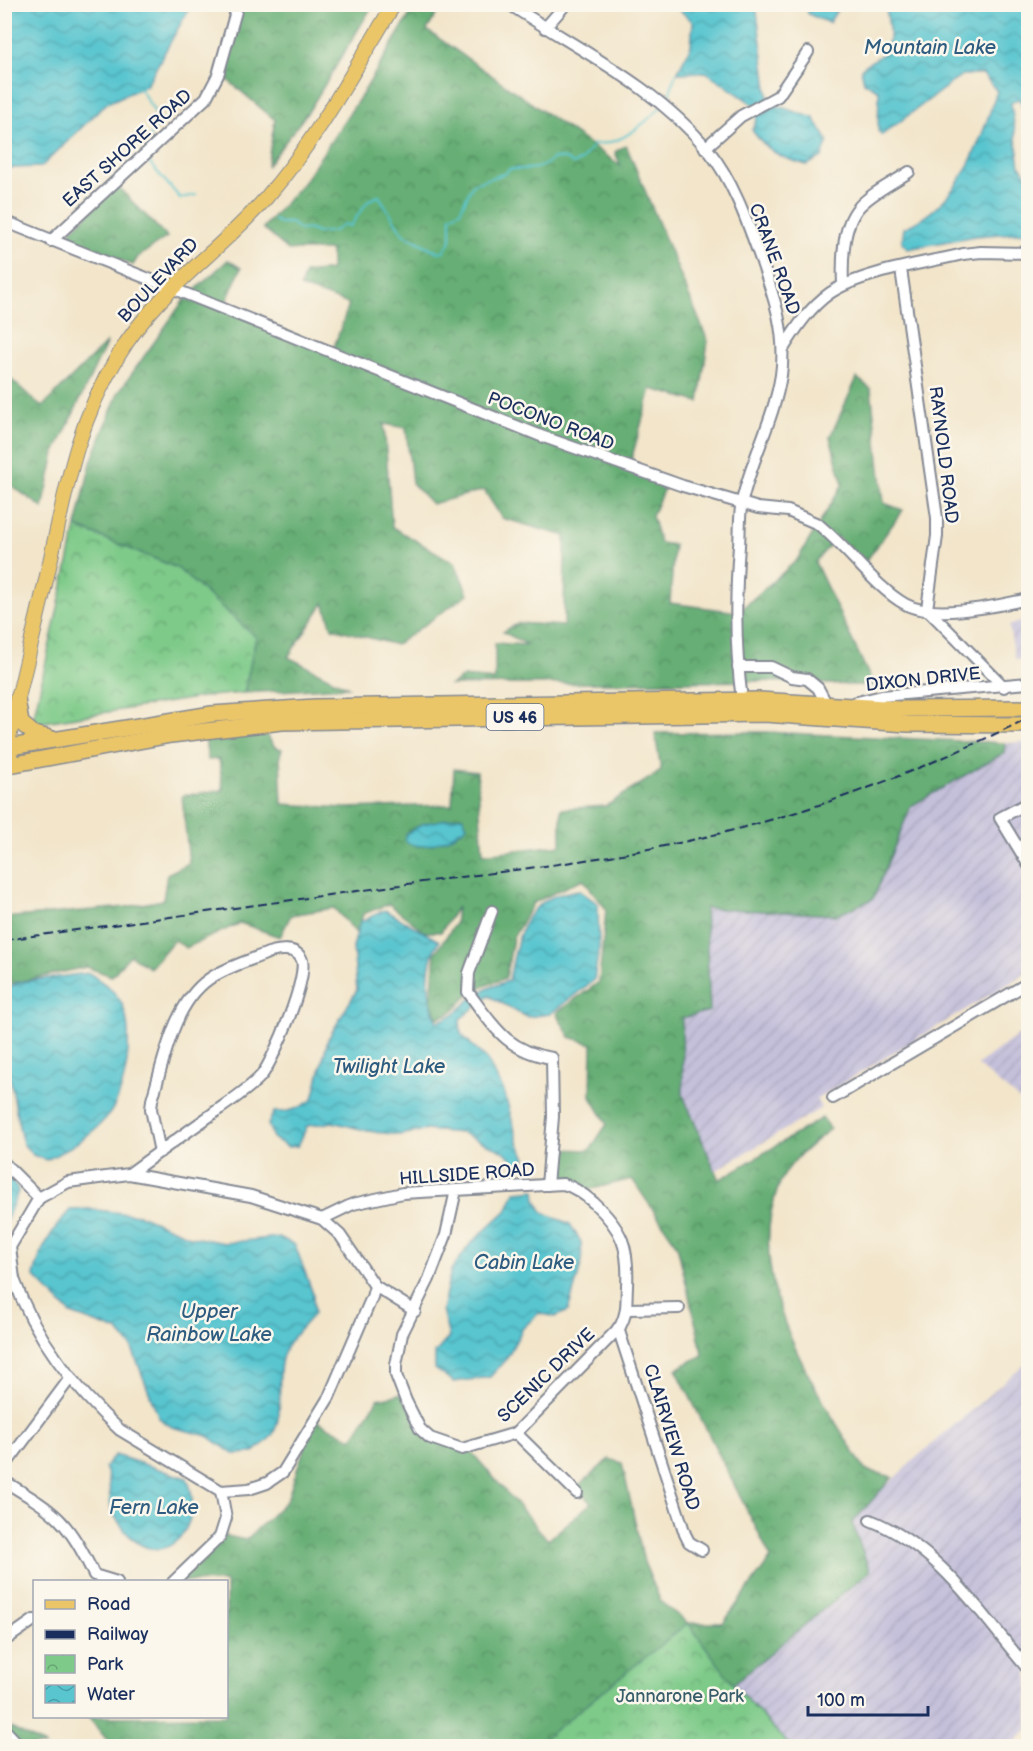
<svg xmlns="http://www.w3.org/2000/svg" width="1033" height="1751" font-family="'Balsamiq Sans',sans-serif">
	<defs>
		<pattern id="industrial-furrows" width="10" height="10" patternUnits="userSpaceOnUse" patternTransform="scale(1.5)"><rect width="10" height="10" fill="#c5c0da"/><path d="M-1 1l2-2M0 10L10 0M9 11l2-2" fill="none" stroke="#a9a5be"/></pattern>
		<pattern id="forest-crowns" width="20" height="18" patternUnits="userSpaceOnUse" patternTransform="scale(1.5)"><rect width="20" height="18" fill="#66ae75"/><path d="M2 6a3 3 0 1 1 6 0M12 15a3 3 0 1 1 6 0" fill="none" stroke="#538e63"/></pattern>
		<pattern id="park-crowns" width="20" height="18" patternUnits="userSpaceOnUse" patternTransform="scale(1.5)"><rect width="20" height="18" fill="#7eca89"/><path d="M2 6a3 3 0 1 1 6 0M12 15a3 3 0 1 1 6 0" fill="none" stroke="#66a473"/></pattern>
		<pattern id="water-waves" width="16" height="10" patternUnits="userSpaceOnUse" patternTransform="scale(1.5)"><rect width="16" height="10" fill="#58c5cf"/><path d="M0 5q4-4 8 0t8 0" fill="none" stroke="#48a0ab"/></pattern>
	</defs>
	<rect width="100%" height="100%" fill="#fbf7ec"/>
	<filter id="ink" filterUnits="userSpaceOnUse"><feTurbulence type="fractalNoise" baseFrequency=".0167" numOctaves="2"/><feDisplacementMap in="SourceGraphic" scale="12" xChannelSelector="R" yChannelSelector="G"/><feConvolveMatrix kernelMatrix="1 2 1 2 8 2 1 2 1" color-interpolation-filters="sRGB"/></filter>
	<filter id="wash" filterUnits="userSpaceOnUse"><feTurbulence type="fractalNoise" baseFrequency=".008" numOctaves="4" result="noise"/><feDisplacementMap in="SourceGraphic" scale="24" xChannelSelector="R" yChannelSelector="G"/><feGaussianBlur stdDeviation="1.35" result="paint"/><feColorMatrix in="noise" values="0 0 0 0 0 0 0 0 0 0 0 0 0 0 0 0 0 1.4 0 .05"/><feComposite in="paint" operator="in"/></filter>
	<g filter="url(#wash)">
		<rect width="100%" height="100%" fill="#f2e5ca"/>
		<g fill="url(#industrial-furrows)">
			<polygon points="1028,619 1028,660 1015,659 1009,626"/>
			<polygon points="1028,742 1028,972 816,1099 821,1108 715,1171 683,1095 682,1018 710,1010 705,907 837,915 873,899 911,806 1004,753 1005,743"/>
			<polygon points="1028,1028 1028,1107 977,1065"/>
			<polygon points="1028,1361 1028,1729 1011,1746 790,1746 733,1684 869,1571 852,1523 871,1500 917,1457"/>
		</g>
		<g fill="url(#forest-crowns)" stroke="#406e6a" stroke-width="1.5">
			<polygon points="416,4 442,5 427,30 621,166 615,152 626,145 708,341 699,402 651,389 630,464 668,479 652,516 660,543 674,545 670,603 738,612 797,560 843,484 830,437 857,378 871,389 884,503 903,510 864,564 837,537 815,562 874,686 760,681 451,685 463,677 495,680 495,643 528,645 503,632 518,623 564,626 565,536 502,518 484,490 432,504 412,483 406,428 384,424 392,527 455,563 468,594 396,645 332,628 324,603 288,657 348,687 244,693 256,637 177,568 76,527 91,462 118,393 184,300 228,260 241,268 224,307 333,350 349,304 300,287 305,273 331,270 331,250 288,250 263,228 303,183 363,93"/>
			<polygon points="239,5 373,5 310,109 267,166 275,120 217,71"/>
			<polygon points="117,186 167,237 138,257 133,265 73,242 70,232"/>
			<polygon points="107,342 55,453 43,508 5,481 5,374 42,407"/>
			<path d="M264,732L275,747L282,749L280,755L282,804L344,808L452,805L454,769L477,772L483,854L561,845V809L606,806L661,771L655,733L765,732L1005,743L1004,753L911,806L873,899L837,915L705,908L710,1011L682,1018L683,1095L719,1180L822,1118L830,1129C811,1145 790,1160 780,1183C739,1280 816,1390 865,1470L893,1477L852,1523L870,1571L733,1684L790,1746H112L88,1717L226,1716V1582L170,1581L222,1535L246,1540L287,1500L314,1419L352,1439L378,1399L401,1394L432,1439L468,1448L548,1540L591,1503L576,1488L609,1459L622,1463L644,1562L661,1602L688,1623H723L771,1558L676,1369L703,1355L677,1245L632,1179L584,1191L557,1180V1149L590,1150L607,1124L591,1097L592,1044L570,1037L556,1013L599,982L606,909L583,879L533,903L513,938L506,977C496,983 484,985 475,990C458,1001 461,1011 437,1018L431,1002L435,953L455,924L457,907L441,932H425L389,904L363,914L357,934L334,908L291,915L280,937L240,923L186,948L174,940L150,968L130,955L112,976L86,967L5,985L4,918L126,907L163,900L167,874L189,863L182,796L223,790L219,759L208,760L205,739Z"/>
			<polygon points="5,1725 46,1746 5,1746"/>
		</g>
		<g fill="url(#park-crowns)" stroke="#4c7c74" stroke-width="1.5">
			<polygon points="76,527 177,568 256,637 244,693 209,696 32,724"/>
			<polygon points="688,1623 733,1684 790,1746 535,1746"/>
		</g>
		<g fill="url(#water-waves)" stroke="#3a7a96" stroke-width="1.5">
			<polygon points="4,5 5,4 191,5 146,86 107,103 41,167 11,168 4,164"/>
			<path d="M674,5H756L769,103L814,118L828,141L822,157L807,165C782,159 767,151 752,130L757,119L754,105L706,72L677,73L691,46L693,22Z"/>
			<polygon points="805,5 805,4 840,5 829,23 808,14"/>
			<path d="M885,5H1028V133L1021,101L1017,99L1011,103L1020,166L1028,178V232L975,236L908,249L902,242L904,228C961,204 979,145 997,91L983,74L962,75L882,135L878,131L879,91L864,82L861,69C867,62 874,61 881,55C895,42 888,21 885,5Z"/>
			<path d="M456,817H463L467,826C454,838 420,854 405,841L406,834L422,824Z"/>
			<path d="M579,890L598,904L599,948L594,980L550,1014L527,1017L489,996L460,1019L461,1034L487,1060L504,1091L518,1142L526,1158L519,1167L505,1152L462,1133L426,1130L400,1135L368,1131L333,1122L307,1126L298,1146L288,1147L273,1138L268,1124L274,1112C290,1113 300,1108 313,1099L328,1039L357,990L353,947L360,922L385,910L439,941C424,964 427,997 437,1022C458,1015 461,1006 477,994C484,989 500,984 509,980C519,932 523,897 579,890Z"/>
			<path d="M89,973C101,981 115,990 122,1004C135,1032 127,1095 106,1118C90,1136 67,1150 46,1160L33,1155L23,1144L20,1132L8,1067L5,989L20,982Z"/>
			<polygon points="5,1174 17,1187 18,1192 5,1223"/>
			<polygon points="535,1190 536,1200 543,1212 570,1224 581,1242 582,1262 568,1311 555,1317 539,1313 523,1328 506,1359 490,1377 454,1382 435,1369 435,1353 449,1337 442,1310 451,1270 471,1243 508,1209 515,1192"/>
			<path d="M88,1209L139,1215L192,1237L225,1243L279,1237L295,1245L313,1294L314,1314C305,1324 294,1335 287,1346C272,1372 287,1407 273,1434C269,1441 259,1447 253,1453L233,1454L208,1436L172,1427L159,1418L131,1346L118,1331L71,1314L34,1276C40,1249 52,1230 70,1210Z"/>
			<path d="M115,1455L187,1478C207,1526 163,1576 126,1532C122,1526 113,1516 111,1508C108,1494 112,1481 105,1467Z"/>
		</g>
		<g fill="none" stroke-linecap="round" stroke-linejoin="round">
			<g stroke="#58c5cf" stroke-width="2">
				<polyline points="139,87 161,122 146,141 146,146"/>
				<path d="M665,103C673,94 670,82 677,73"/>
				<polyline points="147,160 180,198 196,195"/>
				<path d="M274,220L280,223H291L300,230L308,229L318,233L334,231L344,224L350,226L369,200L379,196L403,234L438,252L444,251L451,240V216L460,211L473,184L506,173L509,169C524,169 543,171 553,158L566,159L573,164L582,160L594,144C620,146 644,124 661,107"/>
			</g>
		</g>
	</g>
	<g filter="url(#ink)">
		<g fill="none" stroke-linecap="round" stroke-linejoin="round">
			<g stroke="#868a94" stroke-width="14">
				<g id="minor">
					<path d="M509,4C578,50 655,85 709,151C733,181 747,221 760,257C774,297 787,332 781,375C774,419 752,458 742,501C739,515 740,531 739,546C735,597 735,649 742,700"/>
					<polyline points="545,28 566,4"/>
					<polyline points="705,148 741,116 778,96 808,52"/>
					<path d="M4,221L541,436L683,486L758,508L788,511L818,524L827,532C851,553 878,589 905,604C933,620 998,606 1028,599"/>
					<polyline points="51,241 206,98 218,75 238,4"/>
					<polyline points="901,269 937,518 937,536 927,609 1004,687"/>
					<path d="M843,285C842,262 842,227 858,208C871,193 893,183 909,172"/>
					<path d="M783,349C796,328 810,307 830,293C861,272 926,263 963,254L981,252L1028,253"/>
					<polyline points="738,667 771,667 792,677 807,679 818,688 826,703"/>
					<polyline points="853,703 882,696 1028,683"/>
					<polyline points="1028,803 1000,818 1028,864"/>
					<path d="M492,911L469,973L468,992C494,1027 507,1051 552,1058L553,1117L547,1185"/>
					<polyline points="833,1098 1028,983"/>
					<polyline points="4,1163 39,1198"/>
					<path d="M129,1174C156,1154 183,1135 211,1115C227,1103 247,1091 261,1076C273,1062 311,972 301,958C294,946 274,950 263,955C245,962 225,968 209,979C173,1004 164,1061 152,1100L151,1109L160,1152"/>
					<path d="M322,1219L353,1204L403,1193L563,1184C575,1187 585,1195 594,1203C623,1230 629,1248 627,1286C626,1302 628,1312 620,1327L516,1433L462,1449L430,1438L420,1429L406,1401L396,1375V1365L402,1334L429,1279L446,1235L456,1190"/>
					<path d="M14,1279C34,1336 75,1389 120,1430L221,1491L249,1489L267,1483L283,1472L329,1397L372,1297L375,1286L340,1235L322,1219L251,1196L129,1174L68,1182L39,1198"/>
					<polyline points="375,1286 415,1311"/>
					<polyline points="4,1297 14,1279 10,1247 39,1198"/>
					<polyline points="627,1309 679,1308"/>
					<polyline points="618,1328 685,1534 689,1542 702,1550"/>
					<polyline points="516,1433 577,1493"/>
					<polyline points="4,1467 71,1377"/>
					<path d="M4,1481C55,1512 68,1519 94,1575L117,1582"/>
					<path d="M870,1520C939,1547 981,1614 1028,1669"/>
					<polyline points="173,1582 220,1537 226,1518 221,1491"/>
					<polyline points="4,1641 34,1620"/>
					<polyline points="4,1729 20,1746"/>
				</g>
			</g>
			<g stroke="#868a94" stroke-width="16">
				<path id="major" d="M13,764L7,747C21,682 38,618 52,553C68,479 78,422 118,356C158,289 217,254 266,198C317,139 354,70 394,4"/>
			</g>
			<g stroke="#868a94" stroke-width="18">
				<g id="highway">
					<polyline points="17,699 21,723 34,734 50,738"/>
					<polyline points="4,748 212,714 315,707 759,700 899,709 1028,708"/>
					<polyline points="4,766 171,735 282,722 764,714 907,724 1028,725"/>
				</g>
			</g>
			<use href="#minor" stroke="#fff" stroke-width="10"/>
			<use href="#major" stroke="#ebc669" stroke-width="14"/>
			<use href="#highway" stroke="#ebc669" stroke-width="15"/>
			<path stroke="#1b2f5e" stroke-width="2" stroke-dasharray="9 4.5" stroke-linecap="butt" d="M4,940C134,922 263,904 393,886C494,872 597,862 696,839C812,813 922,771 1028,718"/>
		</g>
	</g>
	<g text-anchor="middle" stroke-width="5" stroke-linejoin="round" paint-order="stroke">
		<rect fill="#fbf7ec" stroke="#5e6b89" stroke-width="1.5" x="486.5" y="704" width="57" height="26" rx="4.5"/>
		<g font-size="16" font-weight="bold" fill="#1b2f5e">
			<text x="515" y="723">US 46</text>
		</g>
		<g font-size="18" fill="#1b2f5e" stroke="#fbf7ec">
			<text transform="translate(127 148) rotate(-42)" y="6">EAST SHORE ROAD</text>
			<text transform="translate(775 259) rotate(70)" y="6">CRANE ROAD</text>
			<text transform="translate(158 280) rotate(-47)" y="6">BOULEVARD</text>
			<text transform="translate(551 421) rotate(21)" y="6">POCONO ROAD</text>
			<text transform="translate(944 455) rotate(83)" y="6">RAYNOLD ROAD</text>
			<text transform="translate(923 679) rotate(-6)" y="6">DIXON DRIVE</text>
			<text transform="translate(467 1174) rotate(-4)" y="6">HILLSIDE ROAD</text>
			<text transform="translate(546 1375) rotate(-44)" y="6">SCENIC DRIVE</text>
			<text transform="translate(672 1437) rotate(73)" y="6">CLAIRVIEW ROAD</text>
		</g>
		<g font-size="18" fill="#395e6b" stroke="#fbf7ec">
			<text x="680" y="1702">Jannarone Park</text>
		</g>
		<g font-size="20" font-style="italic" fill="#2d5c80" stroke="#fbf7ec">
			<text x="930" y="54">Mountain Lake</text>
			<text x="389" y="1073">Twilight Lake</text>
			<text x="524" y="1269">Cabin Lake</text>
			<text x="209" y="1318">Upper<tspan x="209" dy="23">Rainbow Lake</tspan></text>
			<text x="154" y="1514">Fern Lake</text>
		</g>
	</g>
	<rect width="1033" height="1751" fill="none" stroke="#fbf7ec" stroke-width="24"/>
	<rect x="33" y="1580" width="195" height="138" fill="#fbf7ec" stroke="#a1a7b3" stroke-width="1.5"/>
	<rect x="45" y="1600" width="30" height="9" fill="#ebc669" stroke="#a1a7b3" stroke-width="1.5"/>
	<text x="87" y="1610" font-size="18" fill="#1b2f5e">Road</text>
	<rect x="45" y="1630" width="30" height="9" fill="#1b2f5e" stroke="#a1a7b3" stroke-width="1.5"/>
	<text x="87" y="1640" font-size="18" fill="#1b2f5e">Railway</text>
	<rect x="45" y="1655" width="30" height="18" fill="url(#park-crowns)" stroke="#a1a7b3" stroke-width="1.5"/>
	<text x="87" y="1670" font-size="18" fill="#1b2f5e">Park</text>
	<rect x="45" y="1685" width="30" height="18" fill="url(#water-waves)" stroke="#a1a7b3" stroke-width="1.5"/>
	<text x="87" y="1700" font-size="18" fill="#1b2f5e">Water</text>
	<path d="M808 1706v9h120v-9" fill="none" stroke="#1b2f5e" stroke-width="3"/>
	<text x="817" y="1706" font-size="18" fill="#1b2f5e" stroke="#fbf7ec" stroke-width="4.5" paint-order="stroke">100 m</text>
</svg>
